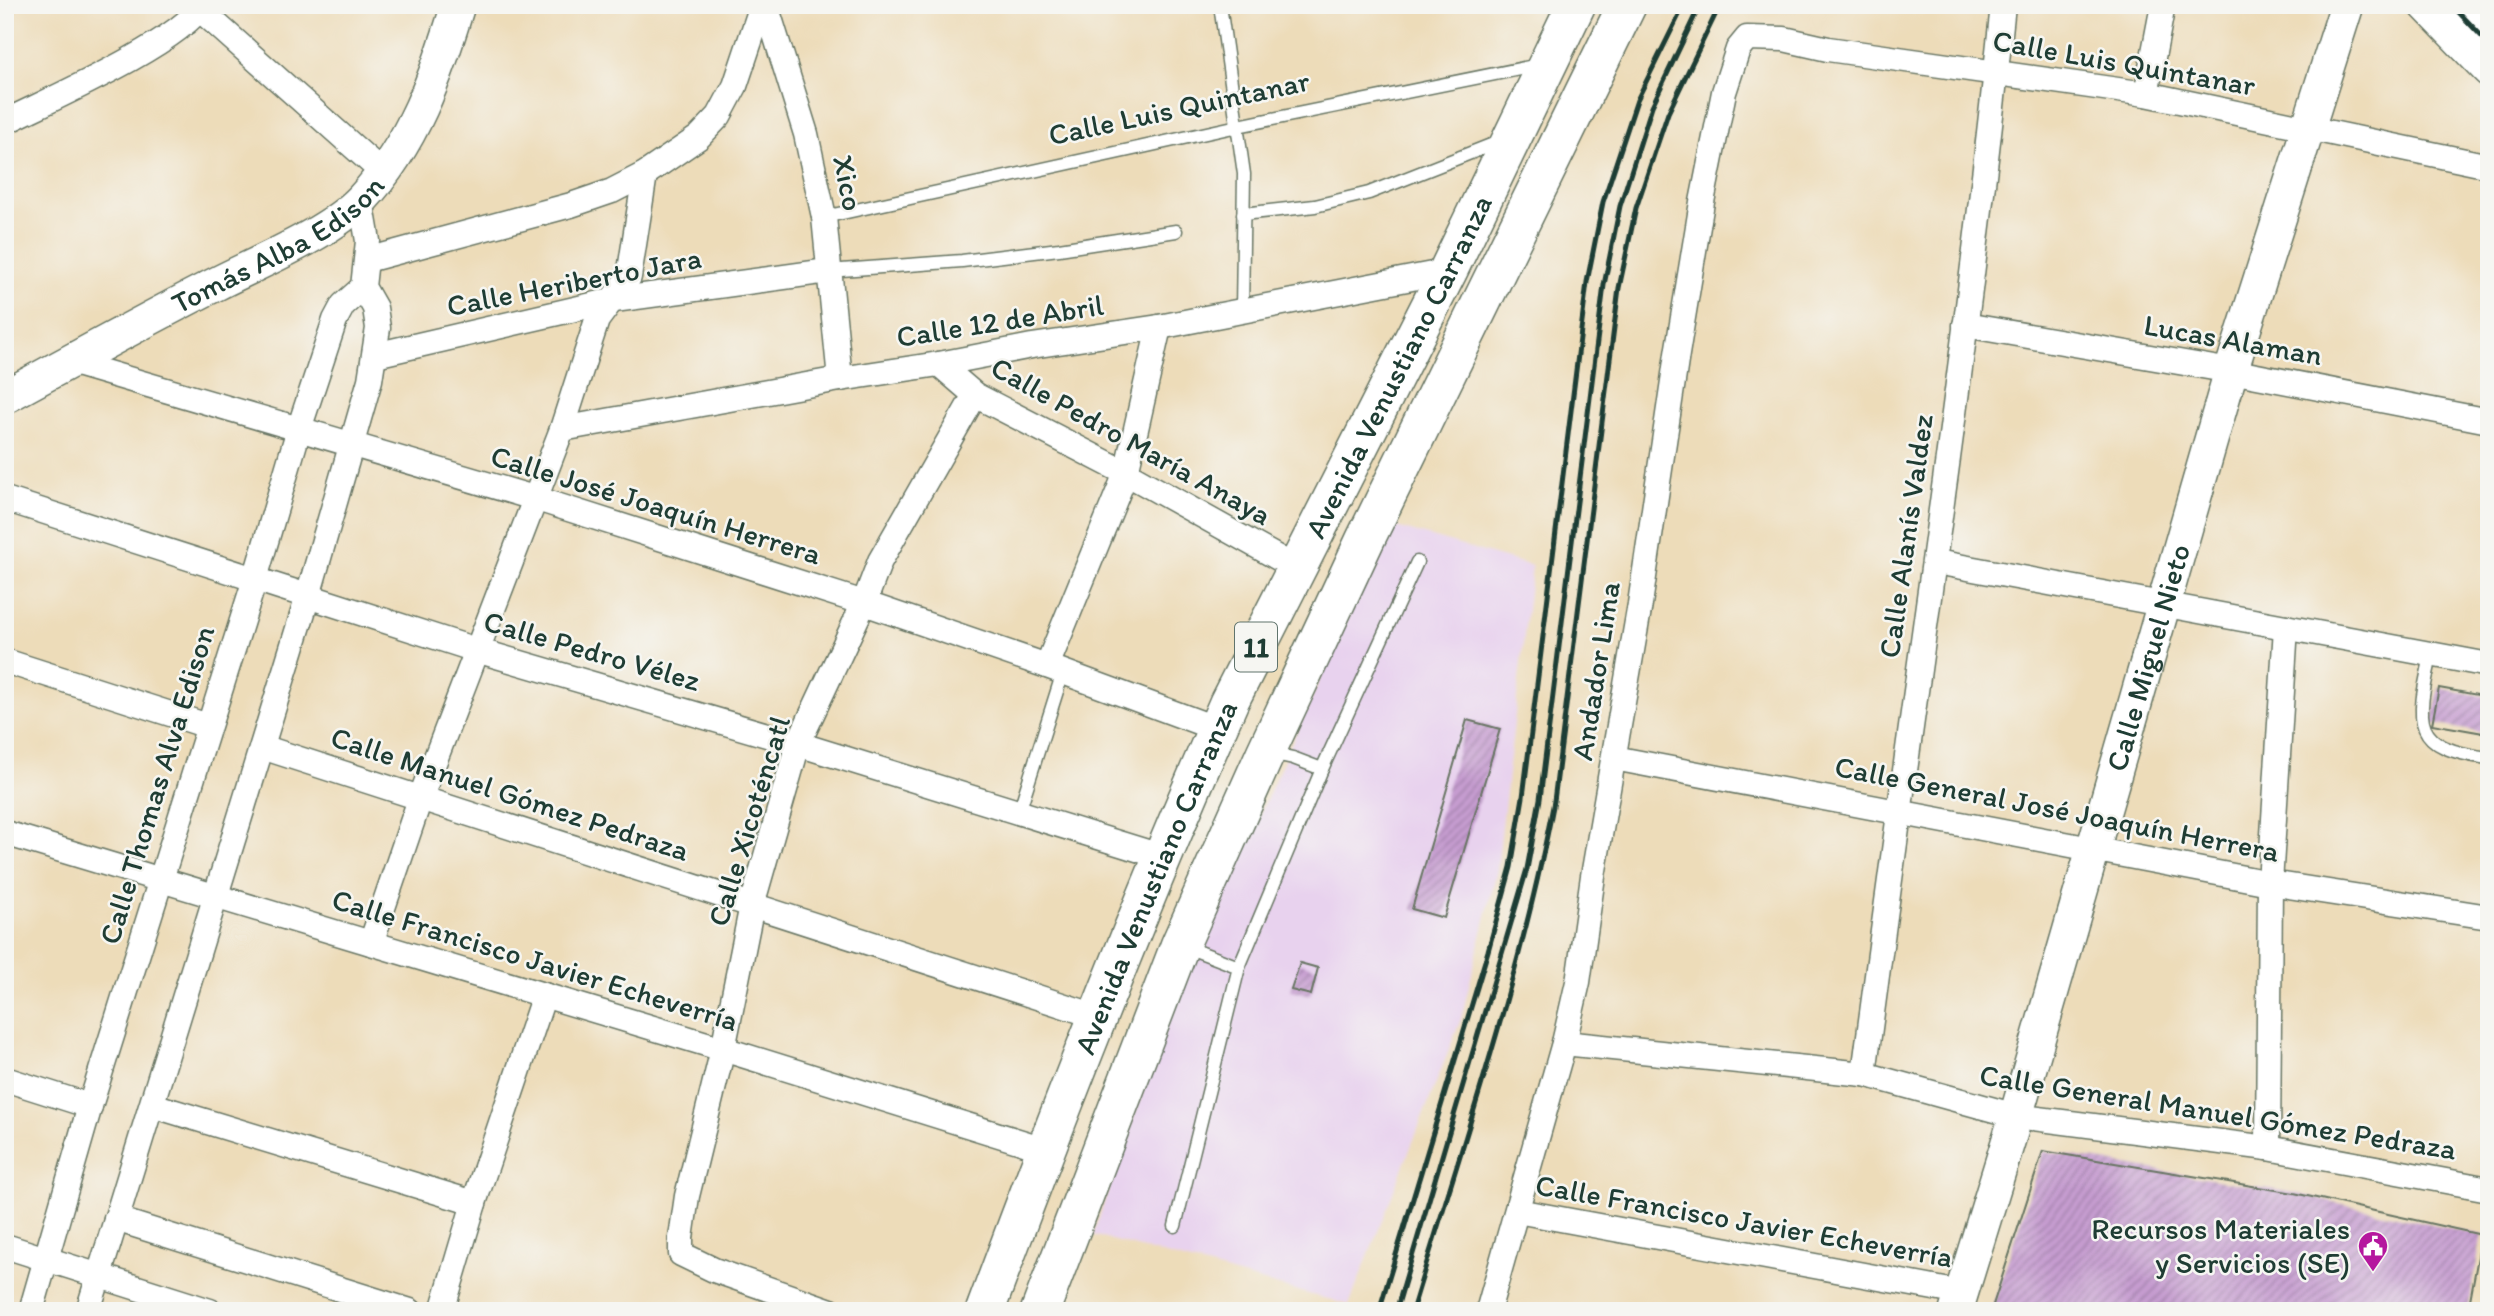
<svg xmlns="http://www.w3.org/2000/svg" width="2494" height="1316" font-family="Itim,sans-serif">
	<defs>
		<pattern id="building-hatch" width="6" height="6" patternUnits="userSpaceOnUse" patternTransform="scale(1.75)"><rect width="6" height="6" fill="#c69cd0"/><path d="M-1 1l2-2M0 6l6-6M5 7l2-2" fill="none" stroke="#a080aa"/></pattern>
	</defs>
	<rect width="100%" height="100%" fill="#f6f6f2"/>
	<filter id="ink" filterUnits="userSpaceOnUse"><feTurbulence type="fractalNoise" baseFrequency=".0143" numOctaves="2"/><feDisplacementMap in="SourceGraphic" scale="14" xChannelSelector="R" yChannelSelector="G"/><feConvolveMatrix kernelMatrix="1 2 1 2 8 2 1 2 1" color-interpolation-filters="sRGB"/></filter>
	<filter id="wash" filterUnits="userSpaceOnUse"><feTurbulence type="fractalNoise" baseFrequency=".00686" numOctaves="4" result="noise"/><feDisplacementMap in="SourceGraphic" scale="28" xChannelSelector="R" yChannelSelector="G"/><feGaussianBlur stdDeviation="1.57" result="paint"/><feColorMatrix in="noise" values="0 0 0 0 0 0 0 0 0 0 0 0 0 0 0 0 0 1.4 0 .05"/><feComposite in="paint" operator="in"/></filter>
	<g filter="url(#wash)">
		<rect width="100%" height="100%" fill="#eddcb9"/>
		<polygon fill="#e8d2ee" points="1393,526 1532,566 1497,870 1461,1019 1349,1305 1093,1235 1166,1024 1356,599"/>
		<g id="blocks">
			<g fill="url(#building-hatch)">
				<polygon points="2439,688 2489,697 2489,734 2432,724"/>
				<polygon points="1467,720 1500,729 1444,918 1412,909"/>
				<polygon points="1300,963 1318,968 1311,995 1291,990"/>
				<polygon points="2043,1151 2294,1193 2482,1235 2468,1311 1991,1311"/>
			</g>
		</g>
	</g>
	<g filter="url(#ink)">
		<use href="#blocks" fill-opacity="0" stroke="#677563" stroke-width="2"/>
		<g fill="none" stroke-linecap="round" stroke-linejoin="round">
			<g stroke="#677563" stroke-width="15">
				<g id="lane">
					<polyline points="1220,5 1244,174 1242,311"/>
					<polyline points="1243,214 1315,206 1369,193 1501,141"/>
					<polyline points="824,217 1238,126 1539,65"/>
					<polyline points="828,271 962,261 1059,249 1176,231"/>
					<path d="M2431,656C2416,723 2410,748 2489,758"/>
					<polyline points="1322,769 1417,562"/>
					<polyline points="1019,812 1063,672"/>
					<polyline points="1184,946 1239,967 1322,769 1293,758 1270,753"/>
					<polyline points="1175,1226 1239,967"/>
					<polyline points="2486,1311 2489,1298"/>
				</g>
			</g>
			<g stroke="#677563" stroke-width="27">
				<g id="street">
					<polyline points="195,5 383,173"/>
					<polyline points="766,5 806,134 824,217 840,379"/>
					<polyline points="2146,94 2163,5"/>
					<path d="M5,122C49,100 179,43 202,5"/>
					<polyline points="367,260 571,205 612,191 645,174 699,137 719,116 735,86 762,5"/>
					<polyline points="1965,325 2231,371 2489,421"/>
					<polyline points="375,355 614,300 828,271"/>
					<polyline points="70,362 534,498 864,603 1047,666 1217,729"/>
					<polyline points="939,364 975,395 1126,473 1296,568"/>
					<polyline points="562,429 840,379 939,364 1032,346 1159,327 1448,271"/>
					<polyline points="5,499 476,650 798,744 1163,857"/>
					<polyline points="1936,562 2489,665"/>
					<polyline points="5,661 208,726"/>
					<polyline points="1047,666 1126,473 1159,327"/>
					<polyline points="262,747 1099,1017"/>
					<polyline points="1614,758 2270,883 2489,917"/>
					<polyline points="5,833 723,1049 1047,1150"/>
					<polyline points="371,943 420,799 562,429 597,320 629,277 645,174"/>
					<polyline points="1564,1043 1864,1074 2016,1116 2268,1148 2489,1189"/>
					<path d="M1864,1074C1910,718 1966,363 2003,5"/>
					<polyline points="5,1079 90,1106"/>
					<polyline points="152,1105 474,1203"/>
					<polyline points="2268,1148 2270,883 2286,627"/>
					<polyline points="1517,1211 1961,1293"/>
					<polyline points="116,1219 410,1311"/>
					<polyline points="5,1246 210,1311"/>
					<polyline points="31,1311 90,1106 255,579 299,429 335,320 343,305 363,287"/>
					<polyline points="88,1311 308,596 370,380 378,328 375,308 363,287 368,241 361,200"/>
					<polyline points="442,1311 474,1203 544,995"/>
					<polyline points="831,1311 714,1270 681,1254 681,1238 687,1196 723,1049 752,905 798,744 864,603 880,561 975,395"/>
					<polyline points="1488,1311 1564,1043 1578,982 1593,876 1640,604 1677,354 1702,202 1724,92 1738,49 1747,38 1784,39 1828,49 2146,94 2489,166"/>
				</g>
			</g>
			<g stroke="#677563" stroke-width="36">
				<g id="secondary">
					<polyline points="2426,5 2489,70"/>
					<polyline points="2475,5 2489,20"/>
					<path id="s1" d="M5,397C75,359 145,320 216,284C259,262 330,233 362,199C413,144 437,75 458,5"/>
					<path id="s2" d="M1956,1311L2016,1116L2231,371L2347,5"/>
				</g>
			</g>
			<g stroke="#677563" stroke-width="41">
				<g id="primary">
					<path id="s3" d="M985,1311C1061,1106 1141,902 1229,702L1448,271L1576,5"/>
					<polyline points="1040,1311 1180,945 1266,752 1365,540 1627,5"/>
				</g>
			</g>
			<use href="#lane" stroke="#fff" stroke-width="12"/>
			<use href="#street" stroke="#fff" stroke-width="24"/>
			<use href="#secondary" stroke="#fff" stroke-width="33"/>
			<use href="#primary" stroke="#fff" stroke-width="38"/>
			<g stroke="#1f3d34" stroke-width="5">
				<polyline points="2452,5 2489,44"/>
				<polyline points="1379,1311 1488,951 1511,867 1523,797 1587,282 1603,202 1637,100 1684,5"/>
				<polyline points="1396,1311 1527,869 1540,799 1604,285 1620,206 1652,106 1700,5"/>
				<path d="M1412,1311C1463,1142 1521,974 1554,801L1619,288L1636,208L1668,113L1720,5"/>
			</g>
		</g>
	</g>
	<defs>
		<g id="civic-pin" transform="scale(1.575)"><path d="M0 17L-7.5 6A9.5 9.5 0 1 1 7.5 6Z" fill="#b5179e" stroke="#f6f6f2"/><path d="M-.6-6.5H3V-4.5H.6V-3L4-1V1h2V6H-6V1h2V-1L-.6-3ZM-1.2 2.5V6h2.4V2.5Z" fill="#fff"/></g>
	</defs>
	<g fill-rule="evenodd">
		<use href="#civic-pin" x="2373" y="1246"/>
	</g>
	<g text-anchor="middle" stroke-width="5" stroke-linejoin="round" paint-order="stroke">
		<rect fill="#f6f6f2" stroke="#60746d" stroke-width="2" x="1235" y="622.5" width="42" height="49" rx="5"/>
		<g font-size="28" font-weight="bold" fill="#1f3d34">
			<text x="1256" y="657">11</text>
		</g>
		<g font-size="30" fill="#1f3d34" stroke="#f6f6f2">
			<text transform="translate(2124 63) rotate(10)" y="10">Calle Luis Quintanar</text>
			<text transform="translate(1179 108) rotate(-12)" y="10">Calle Luis Quintanar</text>
			<text transform="translate(848 183) rotate(79)" y="10">Xico</text>
			<text dy="10" stroke="none"><textPath href="#s1" startOffset="313">Tomás Alba Edison</textPath></text>
			<text transform="translate(574 282) rotate(-11)" y="10">Calle Heriberto Jara</text>
			<text transform="translate(1000 321) rotate(-9)" y="10">Calle 12 de Abril</text>
			<text transform="translate(2233 340) rotate(10)" y="10">Lucas Alaman</text>
			<text dy="10" stroke="none"><textPath href="#s3" startOffset="1032">Avenida Venustiano Carranza</textPath></text>
			<text transform="translate(1131 441) rotate(29)" y="10">Calle Pedro María Anaya</text>
			<text transform="translate(656 505) rotate(17)" y="10">Calle José Joaquín Herrera</text>
			<text transform="translate(1906 536) rotate(-82)" y="10">Calle Alanís Valdez</text>
			<text transform="translate(592 651) rotate(16)" y="10">Calle Pedro Vélez</text>
			<text dy="10" stroke="none"><textPath href="#s2" startOffset="681">Calle Miguel Nieto</textPath></text>
			<text transform="translate(1596 671) rotate(-81)" y="10">Andador Lima</text>
			<text transform="translate(157 785) rotate(-73)" y="10">Calle Thomas Alva Edison</text>
			<text transform="translate(510 794) rotate(18)" y="10">Calle Manuel Gómez Pedraza</text>
			<text transform="translate(2057 809) rotate(11)" y="10">Calle General José Joaquín Herrera</text>
			<text transform="translate(749 821) rotate(-73)" y="10">Calle Xicoténcatl</text>
			<text dy="10" stroke="none"><textPath href="#s3" startOffset="466">Avenida Venustiano Carranza</textPath></text>
			<text transform="translate(535 960) rotate(17)" y="10">Calle Francisco Javier Echeverría</text>
			<text transform="translate(2218 1112) rotate(9)" y="10">Calle General Manuel Gómez Pedraza</text>
			<text transform="translate(1744 1221) rotate(10)" y="10">Calle Francisco Javier Echeverría</text>
		</g>
		<g font-size="30" fill="#1f3d34" stroke="#f6f6f2" text-anchor="end">
			<text x="2350" y="1239">Recursos Materiales<tspan x="2350" dy="34">y Servicios (SE)</tspan></text>
		</g>
	</g>
	<rect width="2494" height="1316" fill="none" stroke="#f6f6f2" stroke-width="28"/>
</svg>
